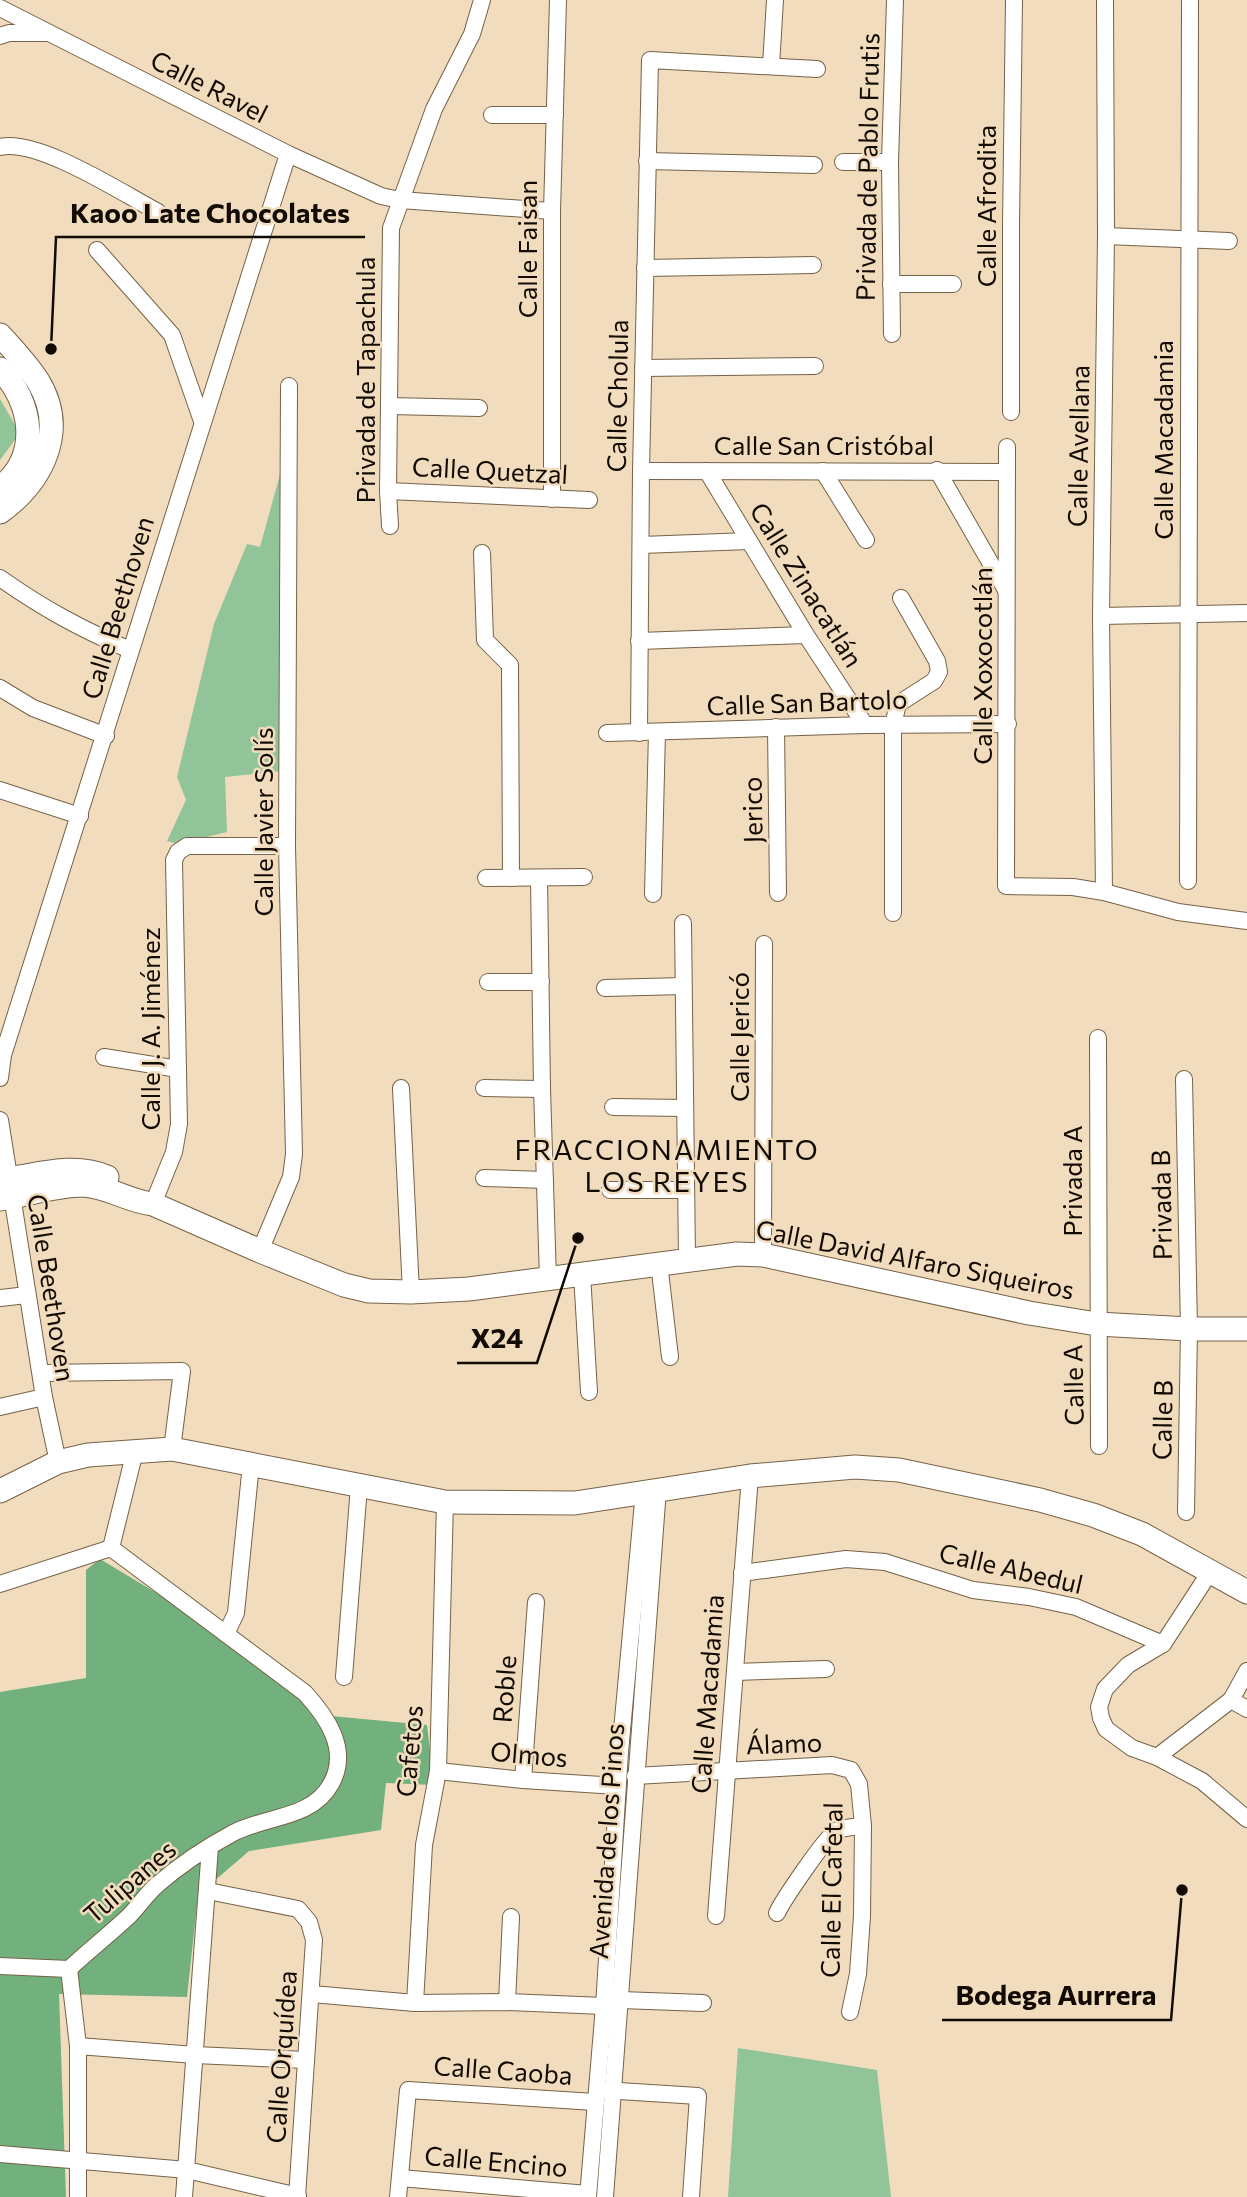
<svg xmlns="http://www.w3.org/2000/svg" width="1247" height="2197" font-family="Commissioner,sans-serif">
	<rect width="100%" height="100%" fill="#f2dcbe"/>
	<g fill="#91c499">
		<polygon points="0,399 20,433 0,460"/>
		<polygon points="284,460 282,771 225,777 227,832 178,844 167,841 186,800 177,777 214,624 247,544 260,547"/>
		<polygon points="738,2048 877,2070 891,2197 728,2197"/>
	</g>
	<polygon fill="#72b07d" points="100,1559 218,1630 331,1716 427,1725 434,1785 386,1783 381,1830 249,1851 198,1895 187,1997 59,1994 66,2197 0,2197 0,1692 86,1678 86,1570"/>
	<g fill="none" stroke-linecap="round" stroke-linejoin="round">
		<g stroke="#756247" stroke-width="18">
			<g id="street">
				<polyline points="0,8 288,154 381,196 400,200 552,211"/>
				<polyline points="0,36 9,33 45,33"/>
				<polyline points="771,66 775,0"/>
				<polyline points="492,115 555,115"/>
				<path d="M0,147C38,138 122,193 158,212"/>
				<polyline points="647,161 814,165"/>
				<polyline points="843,162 890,162"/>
				<polyline points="1106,236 1229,241"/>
				<polyline points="97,250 172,335 202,421"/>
				<polyline points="645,268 813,265"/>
				<polyline points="891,284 953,284"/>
				<polyline points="892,334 890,162 895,0"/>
				<polyline points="643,368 815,366"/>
				<polyline points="389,406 479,408"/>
				<polyline points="1011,412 1011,225 1014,0"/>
				<polyline points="1007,447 1006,886 1073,887 1104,892 1178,912 1247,921"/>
				<polyline points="937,470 1006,590"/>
				<polyline points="641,471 1007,472"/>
				<polyline points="707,471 806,635 865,725"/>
				<polyline points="823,471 866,540"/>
				<polyline points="388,491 589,500"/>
				<polyline points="552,499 552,211 558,0"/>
				<polyline points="390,526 388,491 391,228 434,109 472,34 482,0"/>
				<polyline points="641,545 749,541"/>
				<polyline points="482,553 485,640 510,665 511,878"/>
				<path d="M0,578C44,609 81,629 130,650"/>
				<polyline points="1101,616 1247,613"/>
				<polyline points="639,641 806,635"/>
				<polyline points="0,688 33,708 106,736"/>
				<polyline points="776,727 778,893"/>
				<polyline points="607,733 865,725 1008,724"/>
				<polyline points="639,733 641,471 650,60 817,69"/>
				<polyline points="0,790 80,816"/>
				<polyline points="486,878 584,877"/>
				<polyline points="539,878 542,1089 548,1279"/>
				<polyline points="1188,881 1190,0"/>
				<polyline points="1104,892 1101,616 1106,236 1105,0"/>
				<polyline points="653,894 657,732"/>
				<polyline points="893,913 893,725 898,704 934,681 939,672 937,661 901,598"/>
				<polyline points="683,923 687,1259"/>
				<polyline points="488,982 541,982"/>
				<polyline points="605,988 683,986"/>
				<polyline points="1098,1038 1099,1446"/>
				<polyline points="104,1057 178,1069"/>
				<polyline points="0,1078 3,1055 288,154"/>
				<polyline points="1184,1079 1189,1329 1186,1512"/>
				<polyline points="401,1088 411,1292"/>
				<polyline points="484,1088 542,1089"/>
				<polyline points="613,1107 684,1108"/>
				<polyline points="0,1120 44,1397 58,1462"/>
				<polyline points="484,1178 545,1180"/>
				<polyline points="610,1190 685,1190"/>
				<polyline points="153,1204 174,1152 179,1124 174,860 178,852 187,846 287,846"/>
				<polyline points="260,1251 291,1177 294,1154 287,846 289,386"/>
				<polyline points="763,1255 764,944"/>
				<polyline points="659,1263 670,1357"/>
				<polyline points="582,1274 589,1392"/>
				<polyline points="0,1298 27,1295"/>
				<polyline points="41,1373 182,1371 172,1449"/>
				<polyline points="0,1407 44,1397"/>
				<polyline points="111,1548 135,1451"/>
				<polyline points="1210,1572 1163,1644 1128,1665 1105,1689 1099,1707 1101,1718 1106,1729 1132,1748 1157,1757 1202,1781 1247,1819"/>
				<polyline points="742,1573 846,1559 885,1562 973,1590 1029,1597 1076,1607 1163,1644"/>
				<polyline points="0,1584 111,1548"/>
				<polyline points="226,1634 236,1613 251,1464"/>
				<polyline points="735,1672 826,1669"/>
				<polyline points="344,1677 359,1486"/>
				<polyline points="1231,1700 1247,1709"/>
				<polyline points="1157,1757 1231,1700 1247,1671"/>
				<polyline points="438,1771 523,1780 617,1786"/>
				<polyline points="635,1776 832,1765 851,1770 859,1784 863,1826 862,1916 858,1974 850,2012"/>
				<polyline points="523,1780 536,1602"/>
				<polyline points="208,1891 298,1909 309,1922 314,1940 297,2197"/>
				<path d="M777,1913C783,1900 825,1838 836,1831C843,1827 854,1827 863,1826"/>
				<polyline points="716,1916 750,1476"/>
				<polyline points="0,1966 69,1969"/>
				<path d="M69,1969C88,1951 110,1934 129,1916C139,1906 147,1893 158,1884C180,1865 207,1847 233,1833C265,1816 312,1819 331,1784C350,1750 327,1717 305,1693L111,1548"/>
				<polyline points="69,1969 78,2046 78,2197"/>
				<polyline points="312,1994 415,2003 507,2002 604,2006 621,2000 703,2003"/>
				<polyline points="507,2002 511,1917"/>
				<polyline points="415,2003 424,1845 438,1771 445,1502"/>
				<polyline points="78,2046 195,2055 306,2060"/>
				<polyline points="603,2090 698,2096 691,2197"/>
				<polyline points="0,2154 187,2170 298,2196"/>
				<polyline points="400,2178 588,2194"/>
				<polyline points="184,2197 210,1847"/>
				<polyline points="398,2197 408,2090 595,2102"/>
				<polyline points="588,2197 604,2006 620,1752 644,1491"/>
				<polyline points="605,2197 658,1489"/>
			</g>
		</g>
		<g stroke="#756247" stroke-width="25">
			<g id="secondary">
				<path d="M0,335C14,350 27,364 38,381C68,430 43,481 0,512"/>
				<path d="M0,369C33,402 41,457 0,488"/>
				<path d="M0,1180C35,1176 73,1162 107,1177"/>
				<path d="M0,1199C27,1195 56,1185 83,1185C108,1186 129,1202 153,1204L260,1251L344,1285L369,1291L411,1292L469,1289L737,1254L763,1255L1029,1313L1097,1324L1189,1329H1247"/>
				<polyline points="0,1491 58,1462 88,1455 172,1449 445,1502 575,1503 750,1476 855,1467 899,1470 1040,1500 1093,1515 1142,1534 1247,1592"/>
			</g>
		</g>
		<use href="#street" stroke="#fff" stroke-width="16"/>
		<use href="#secondary" stroke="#fff" stroke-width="23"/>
	</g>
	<g text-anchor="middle" stroke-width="5" stroke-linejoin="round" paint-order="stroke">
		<g font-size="26" fill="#120b03" stroke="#f2dcbe">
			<text transform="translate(209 87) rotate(27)" y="9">Calle Ravel</text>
			<text transform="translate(868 167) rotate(-89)" y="9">Privada de Pablo Frutis</text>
			<text transform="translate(987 206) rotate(-90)" y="9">Calle Afrodita</text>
			<text transform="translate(528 249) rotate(-90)" y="9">Calle Faisan</text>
			<text transform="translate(366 380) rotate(-90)" y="9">Privada de Tapachula</text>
			<text transform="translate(618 396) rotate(-89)" y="9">Calle Cholula</text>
			<text transform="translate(1164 440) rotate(-90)" y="9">Calle Macadamia</text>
			<text x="824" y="455">Calle San Cristóbal</text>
			<text transform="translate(1079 446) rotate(-89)" y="9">Calle Avellana</text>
			<text transform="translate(490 471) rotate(3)" y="9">Calle Quetzal</text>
			<text transform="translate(806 585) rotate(58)" y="9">Calle Zinacatlán</text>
			<text transform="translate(118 608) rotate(-73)" y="9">Calle Beethoven</text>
			<text transform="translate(983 666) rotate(-90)" y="9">Calle Xoxocotlán</text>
			<text transform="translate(807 703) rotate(-2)" y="9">Calle San Bartolo</text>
			<text transform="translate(753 810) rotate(-91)" y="9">Jerico</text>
			<text transform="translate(264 822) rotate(-90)" y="9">Calle Javier Solís</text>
			<text transform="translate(151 1029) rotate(-90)" y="9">Calle J. A. Jiménez</text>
			<text transform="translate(740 1037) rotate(-90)" y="9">Calle Jericó</text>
			<text transform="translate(1073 1181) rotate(-90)" y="9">Privada A</text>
			<text transform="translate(1162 1205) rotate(-91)" y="9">Privada B</text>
			<text transform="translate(915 1260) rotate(11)" y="9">Calle David Alfaro Siqueiros</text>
			<text transform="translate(51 1288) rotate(81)" y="9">Calle Beethoven</text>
			<text transform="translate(1074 1385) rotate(-91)" y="9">Calle A</text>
			<text transform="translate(1163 1420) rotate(-89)" y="9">Calle B</text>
			<text transform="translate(1011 1569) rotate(13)" y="9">Calle Abedul</text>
			<text transform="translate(505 1689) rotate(-86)" y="9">Roble</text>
			<text transform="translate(708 1694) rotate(-86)" y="9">Calle Macadamia</text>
			<text transform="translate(784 1744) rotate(-2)" y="9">Álamo</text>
			<text transform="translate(410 1751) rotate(-85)" y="9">Cafetos</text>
			<text transform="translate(529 1755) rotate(5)" y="9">Olmos</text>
			<text transform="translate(607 1841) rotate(-86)" y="9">Avenida de los Pinos</text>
			<text transform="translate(130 1882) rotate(-41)" y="9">Tulipanes</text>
			<text transform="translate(832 1890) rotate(-89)" y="9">Calle El Cafetal</text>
			<text transform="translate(282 2057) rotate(-86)" y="9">Calle Orquídea</text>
			<text transform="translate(503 2071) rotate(4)" y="9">Calle Caoba</text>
			<text transform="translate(496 2162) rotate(5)" y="9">Calle Encino</text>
		</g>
		<g font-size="28" letter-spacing="2" fill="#120b03" stroke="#f2dcbe">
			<text x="667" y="1160">FRACCIONAMIENTO<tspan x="667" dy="32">LOS REYES</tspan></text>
		</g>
	</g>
	<path fill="none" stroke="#120b03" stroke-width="2.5" d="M51 349L56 237H365M578 1238L537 1363H457M1182 1890L1171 2020H942"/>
	<g fill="#120b03" stroke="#f2dcbe" stroke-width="2.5">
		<circle cx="51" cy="349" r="7"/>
		<circle cx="578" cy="1238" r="7"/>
		<circle cx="1182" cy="1890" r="7"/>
	</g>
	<g font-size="28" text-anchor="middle" font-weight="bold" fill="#120b03" stroke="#f2dcbe" stroke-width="5" stroke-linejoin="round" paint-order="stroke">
		<text x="210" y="223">Kaoo Late Chocolates</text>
		<text x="497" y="1348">X24</text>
		<text x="1056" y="2005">Bodega Aurrera</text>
	</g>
</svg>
